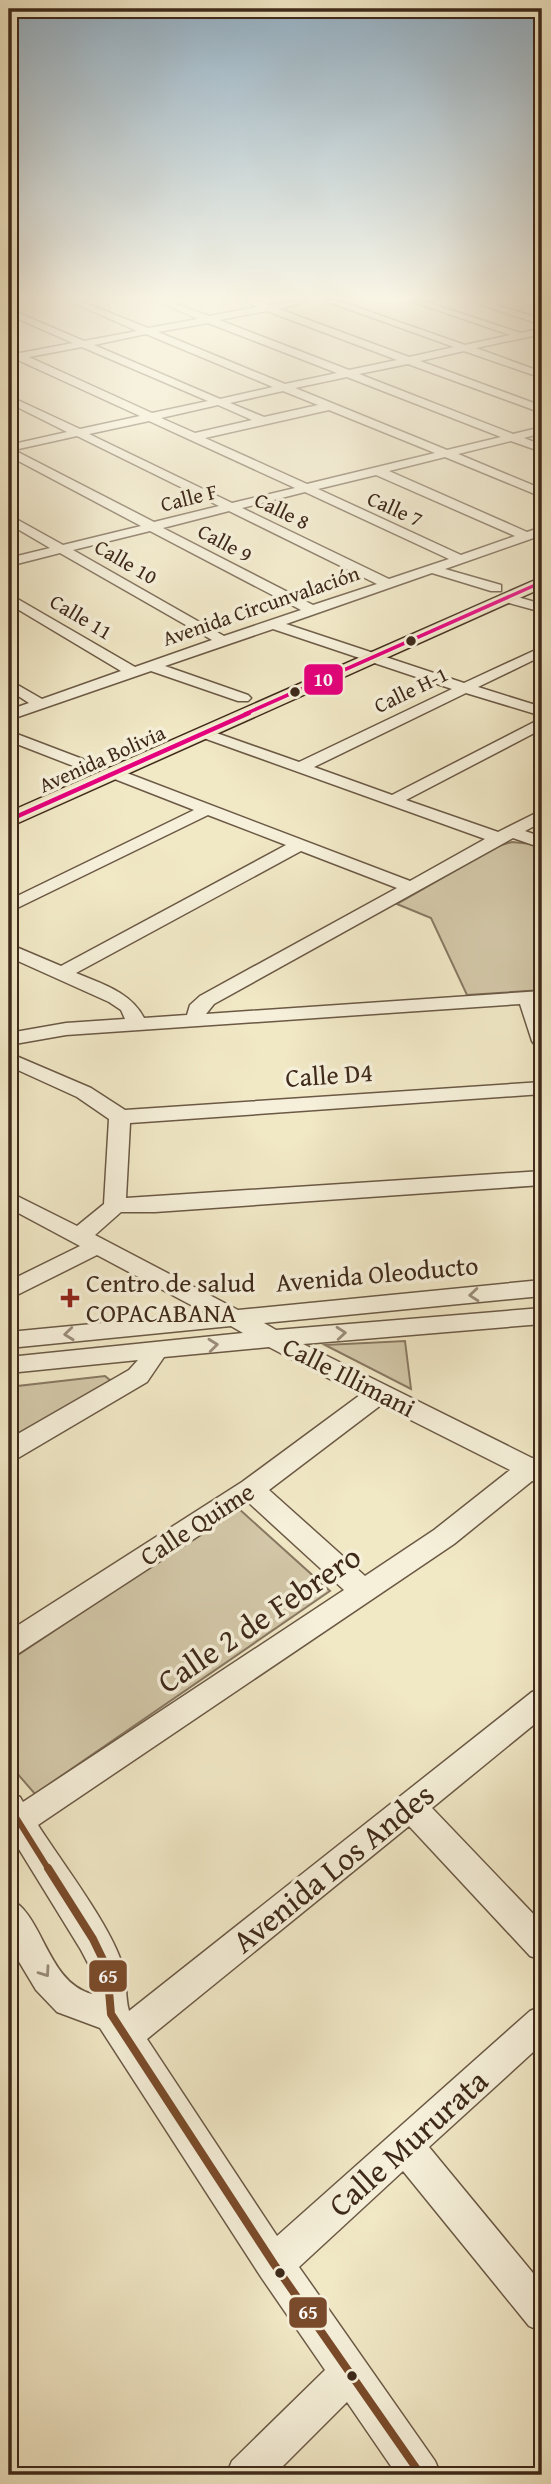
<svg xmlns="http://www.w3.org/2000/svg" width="551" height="2484" font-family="'Gentium Book Plus',serif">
	<rect width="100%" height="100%" fill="#f1e8c6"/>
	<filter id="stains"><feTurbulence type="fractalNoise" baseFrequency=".00286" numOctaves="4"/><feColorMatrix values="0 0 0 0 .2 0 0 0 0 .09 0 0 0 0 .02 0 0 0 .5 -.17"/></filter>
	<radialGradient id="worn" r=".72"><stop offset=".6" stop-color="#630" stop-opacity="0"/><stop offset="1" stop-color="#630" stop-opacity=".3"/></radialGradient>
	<g fill="#d3c8a9" stroke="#887862" stroke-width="2">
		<polygon points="512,842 542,845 542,990 467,995 431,918 397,904 498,846"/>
		<polygon points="405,1341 411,1389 325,1345"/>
		<polygon points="105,1376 111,1381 18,1442 9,1434 9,1387"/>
		<polygon points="238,1508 330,1591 35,1794 9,1764 9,1661"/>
	</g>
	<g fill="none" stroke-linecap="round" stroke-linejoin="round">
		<g stroke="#6b5945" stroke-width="3">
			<g id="minor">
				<path d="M69,301H80L148,328L198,319L157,301H168L209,316L257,307L245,301H256L269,305L308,301L279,309L409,357L454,347L326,301H339L465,345L510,335L411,301H423L521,333L542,328V334L476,348L542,372V378L464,351L420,361L542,406V413L408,364L359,374L513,434L542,427V433L524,438L542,445V452L511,441L458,454L542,489V497L445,457L389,471L527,532L542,527V535L445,569L501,585V591H491L432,573L286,624L464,683L542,647V656L478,687L542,707V716L466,693L314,767L392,795L542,718V729L406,800L498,832L542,810V822L525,831L542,837V848L513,838L214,1004L206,1014L542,991V1003H539L542,1012V1047L535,1045L532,1041L520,1004L66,1035L9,1045V1033L66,1023L125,1019L121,1010L109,1002L9,957V944L61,966L286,845L208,815L9,912V900L194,810L107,776L105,773L107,770H119L410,881L485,839L198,736L195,733L198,730H208L299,762L452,689L273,629L165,666L248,695L251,698L248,701H238L151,671L9,720V710L29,703L9,690V680L42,699L121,671L9,604V594L135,667L212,640L60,553L9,566V558L50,548L9,524V515L63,545L141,526L9,456V445L67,432L9,403V396L80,429L140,416L9,356V349L20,353L73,343L9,315V309L84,341L137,331ZM267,311L397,360L349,370L219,320ZM208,323L337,373L285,384L158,332ZM146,334L273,387L220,399L94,345ZM82,347L208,401L152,413L29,357ZM347,377L501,437L447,450L295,388ZM283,391L318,405L264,417L230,403ZM218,405L252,420L195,433L161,418ZM329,410L435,453L307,484L205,438ZM149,421L295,488L232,503L89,434ZM77,436L219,506L154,522L14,450ZM376,475L515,536L461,555L318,489ZM305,492L449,559L389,579L242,508ZM229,511L377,584L313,605L163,528ZM150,531L301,610L224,636L73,550ZM301,851L397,888L200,996L190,1005L187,1015L144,1018C131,992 102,984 76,973Z"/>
				<polygon points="471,301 484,301 542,319 542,325"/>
				<polygon points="507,594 542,604 542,612 502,601 502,595"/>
				<polygon points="9,731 93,763 95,766 87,771 81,769 9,741"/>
				<path d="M9,1053L91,1088L125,1110L542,1082V1094L130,1123L126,1198L542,1171V1185L155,1212H121L95,1235L238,1310L542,1280V1296L264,1323L276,1330L542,1308V1324L303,1344L532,1458H542V1483L532,1481L454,1544L38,1825C62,1863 112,1927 123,1967C127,1981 125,1997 129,2011L532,1692L542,1689V1718L432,1808L542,1923V1960L530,1956L409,1826L147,2039L277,2236L530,2011L542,2006V2044L429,2147L542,2284V2332L529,2326L403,2171L299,2267L435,2461L441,2475H397L347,2402L274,2475H226L232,2461L325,2370L261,2277L100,2028L57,2012L36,1990L9,1945V1899C43,1912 46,1982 92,1994L91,1969L81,1950L9,1833V1793L20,1797L23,1802L344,1590L249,1503L19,1653L9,1656V1631L242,1482L360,1395L269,1347L164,1357L147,1382L18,1458L9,1460V1439L129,1370L138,1360L9,1373V1357L243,1333L231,1326L9,1348V1332L206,1313L97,1255L9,1299V1281L80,1246L9,1208V1192L77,1226L104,1204L109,1119L77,1097L9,1066ZM381,1405L510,1470L434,1530L365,1576L269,1490Z"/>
			</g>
		</g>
		<g stroke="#3e291a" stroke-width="3">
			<polygon id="major" points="542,577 542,588 9,827 9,812"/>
		</g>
		<use href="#minor" fill="#f6f0da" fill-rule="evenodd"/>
		<use href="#major" fill="#f1e8c6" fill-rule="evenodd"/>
		<g stroke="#f6f0da" stroke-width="7">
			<polyline id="bus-1-far1" points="245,714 542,582"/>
		</g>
		<g stroke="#f6f0da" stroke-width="9">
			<polyline id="bus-1" points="9,820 249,713"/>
		</g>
		<g stroke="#f6f0da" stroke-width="11">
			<polyline id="bus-2-far1" points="9,1806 49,1870"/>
		</g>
		<g stroke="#f6f0da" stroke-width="13">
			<polyline id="bus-2" points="48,1868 93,1939 107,1968 111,2014 274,2264 421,2475"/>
		</g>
		<use href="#bus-1-far1" stroke="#e5007d" stroke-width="3.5"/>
		<use href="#bus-1" stroke="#e5007d" stroke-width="4.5"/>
		<use href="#bus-2-far1" stroke="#7a4b2a" stroke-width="6"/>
		<use href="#bus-2" stroke="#7a4b2a" stroke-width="8"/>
	</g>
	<defs><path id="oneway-chevron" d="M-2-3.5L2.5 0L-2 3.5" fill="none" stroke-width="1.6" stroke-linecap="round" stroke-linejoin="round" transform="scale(1.75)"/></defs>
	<g stroke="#9a8c7a">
		<use href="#oneway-chevron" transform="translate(474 1295) rotate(175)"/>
		<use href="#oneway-chevron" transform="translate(341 1333) rotate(-5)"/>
		<use href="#oneway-chevron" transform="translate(69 1334) rotate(174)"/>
		<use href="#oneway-chevron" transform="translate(213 1345) rotate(-6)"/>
		<use href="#oneway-chevron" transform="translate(45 1972) rotate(55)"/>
	</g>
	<linearGradient id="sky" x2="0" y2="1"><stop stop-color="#93afc3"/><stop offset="0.46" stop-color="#f9f5e5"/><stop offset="1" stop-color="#f9f5e5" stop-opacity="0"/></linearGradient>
	<rect width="551" height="648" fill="url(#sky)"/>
	<g fill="#3e291a" stroke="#f6f0da" stroke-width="2.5">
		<circle cx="411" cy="641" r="6"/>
		<circle cx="295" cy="692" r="6"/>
		<circle cx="280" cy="2273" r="6"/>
		<circle cx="352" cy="2376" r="6"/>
	</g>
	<path fill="#8f2418" stroke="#f6f0da" stroke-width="2.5" d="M66.5 1287.5h7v7h7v7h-7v7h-7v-7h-7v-7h7z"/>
	<g text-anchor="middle" stroke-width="7" stroke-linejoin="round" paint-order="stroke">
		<g font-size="21" fill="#3e291a" stroke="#f6f0da">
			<text transform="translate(189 498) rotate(-14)" y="7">Calle F</text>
			<text transform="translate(395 509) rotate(24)" y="7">Calle 7</text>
			<text transform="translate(282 511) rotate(26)" y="7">Calle 8</text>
			<text transform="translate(225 543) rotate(28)" y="7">Calle 9</text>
			<text transform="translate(126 562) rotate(30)" y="7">Calle 10</text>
			<text transform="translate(261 606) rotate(-19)" y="7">Avenida Circunvalación</text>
			<text transform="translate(81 617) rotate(31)" y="7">Calle 11</text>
			<text transform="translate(411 690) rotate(-26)" y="7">Calle H-1</text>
			<text transform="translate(102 759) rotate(-24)" y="7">Avenida Bolivia</text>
		</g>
		<g font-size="26" fill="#3e291a" stroke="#f6f0da">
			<text transform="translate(329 1075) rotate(-4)" y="9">Calle D4</text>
			<text transform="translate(377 1274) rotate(-5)" y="9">Avenida Oleoducto</text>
			<text transform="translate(349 1377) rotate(27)" y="9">Calle Illimani</text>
			<text transform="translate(197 1524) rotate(-33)" y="9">Calle Quime</text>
		</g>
		<g font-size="26" fill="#3e291a" stroke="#f6f0da" text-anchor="start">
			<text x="86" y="1292">Centro de salud<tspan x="86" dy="30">COPACABANA</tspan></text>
		</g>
		<g font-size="32" fill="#3e291a" stroke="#f6f0da">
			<text transform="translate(259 1619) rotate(-34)" y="11">Calle 2 de Febrero</text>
			<text transform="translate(333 1868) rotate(-39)" y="11">Avenida Los Andes</text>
			<text transform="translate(408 2143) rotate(-42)" y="11">Calle Mururata</text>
		</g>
	</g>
	<g stroke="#f6f0da" stroke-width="2.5">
		<rect x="303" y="663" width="41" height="33" rx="7" fill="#e5007d"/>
		<rect x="88" y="1959" width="40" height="34" rx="7" fill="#7a4b2a"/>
		<rect x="288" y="2296" width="40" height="33" rx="7" fill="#7a4b2a"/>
	</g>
	<g font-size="19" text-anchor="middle" font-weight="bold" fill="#fff">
		<text x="323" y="686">10</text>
		<text x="108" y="1983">65</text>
		<text x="308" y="2319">65</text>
	</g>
	<rect width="551" height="2484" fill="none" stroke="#f1e8c6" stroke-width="35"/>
	<rect x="10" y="10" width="530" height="2463" fill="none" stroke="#3e291a" stroke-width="3.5"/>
	<rect x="18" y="18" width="516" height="2449" fill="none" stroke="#3e291a" stroke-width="2"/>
	<rect width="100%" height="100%" filter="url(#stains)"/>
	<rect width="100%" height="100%" fill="url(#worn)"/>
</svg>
